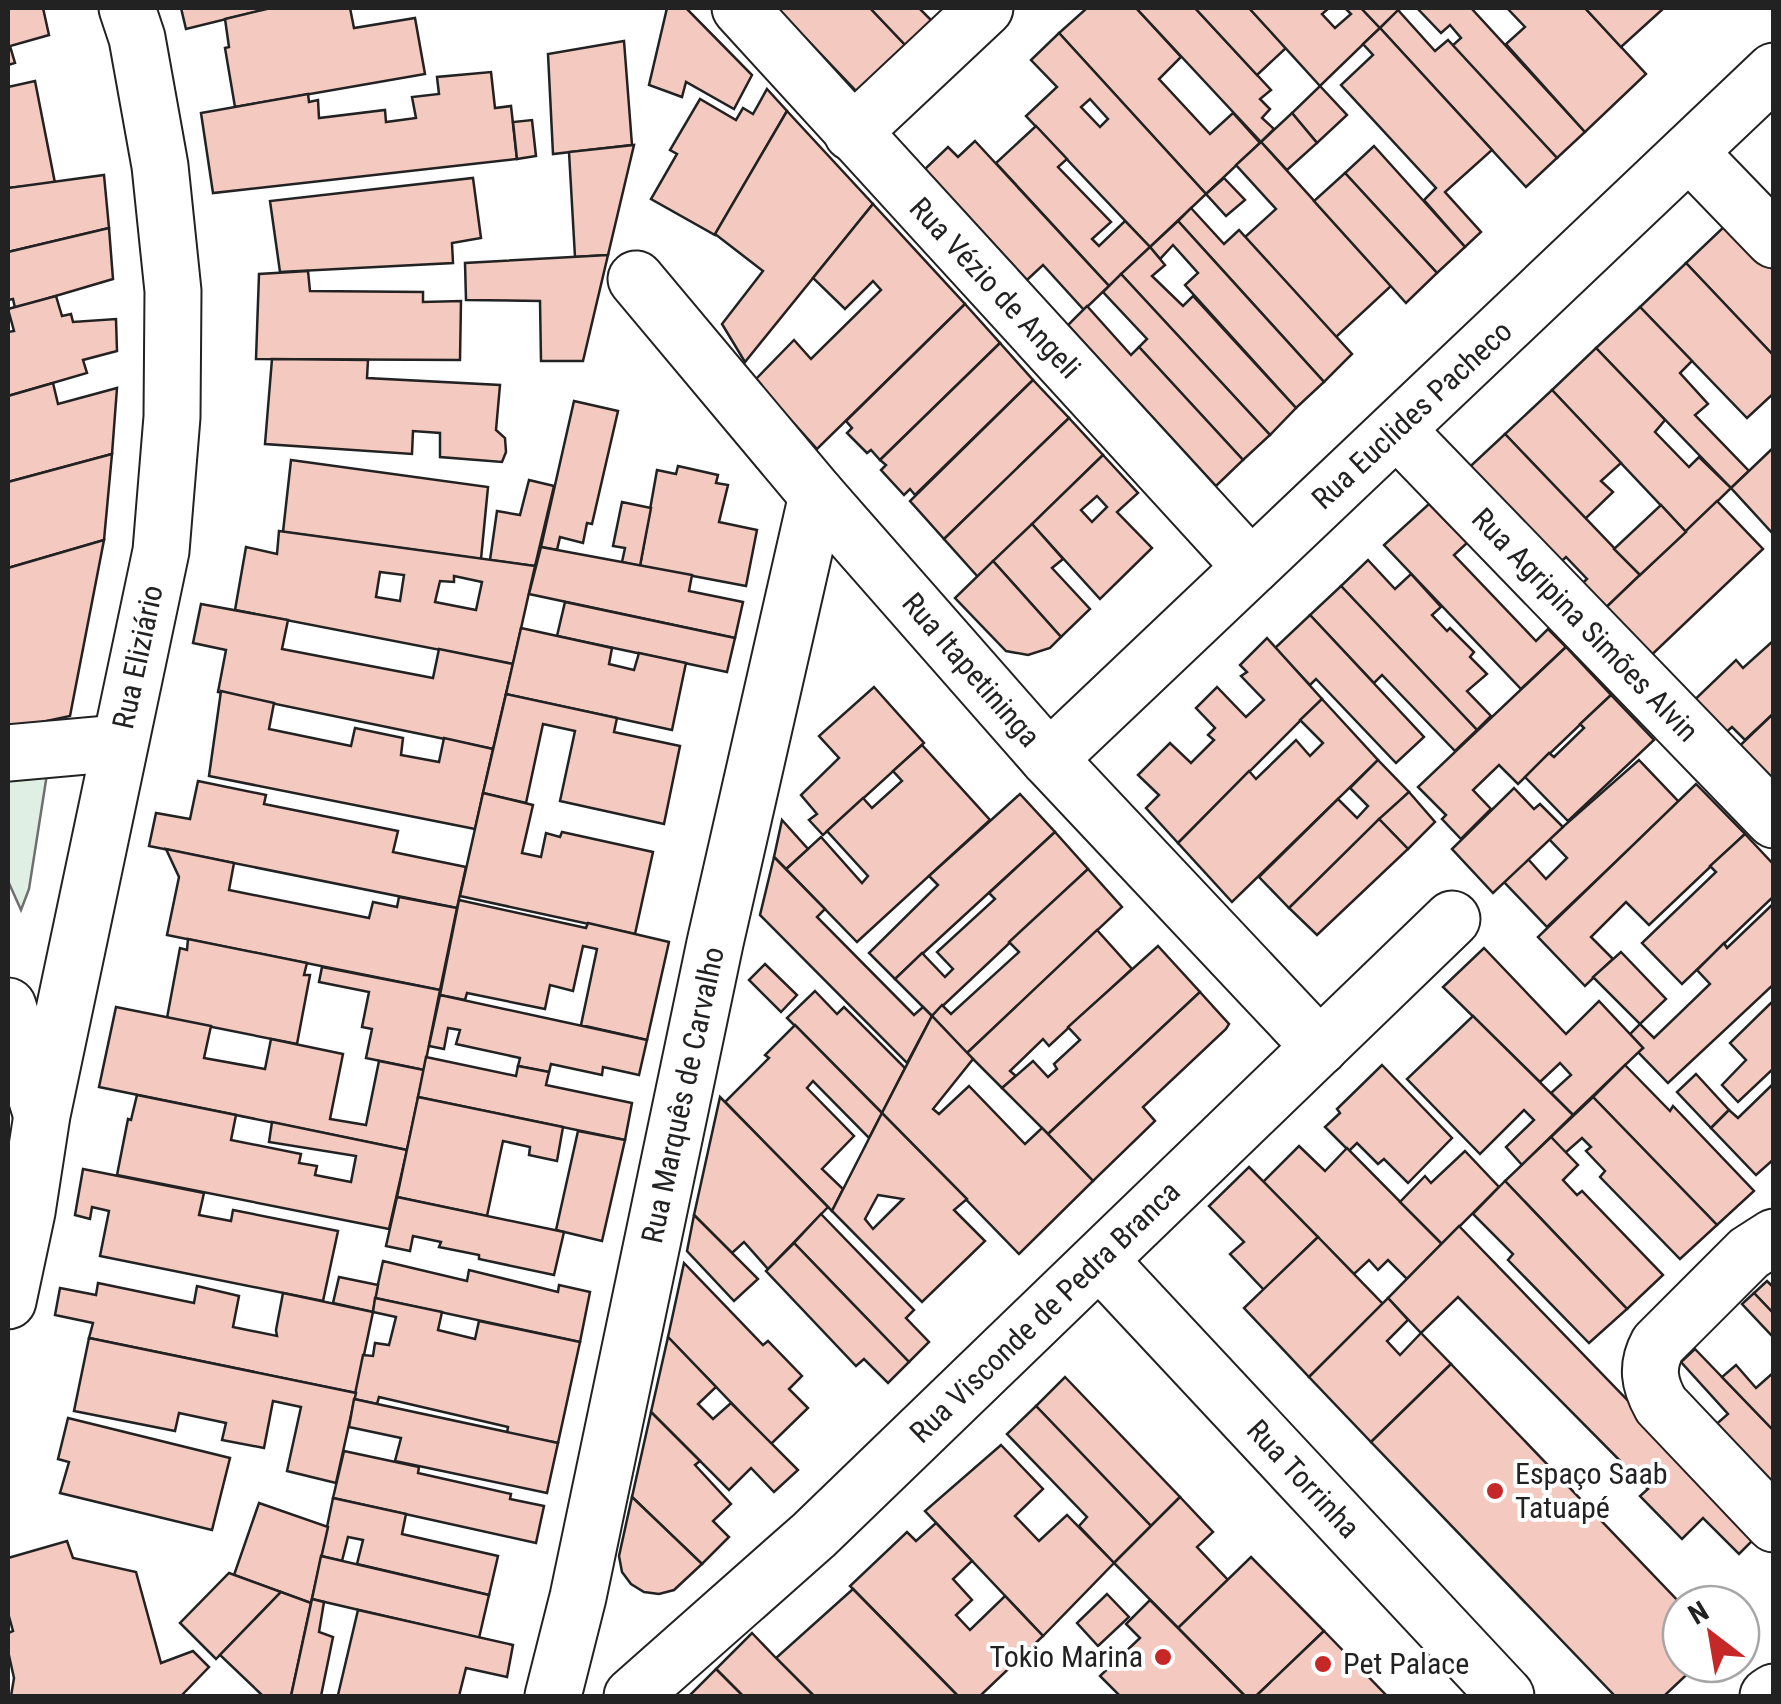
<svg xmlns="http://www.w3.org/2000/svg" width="1781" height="1704" font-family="'Roboto Condensed',sans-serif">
	<rect width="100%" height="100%" fill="#fff"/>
	<polygon fill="#e0efe3" stroke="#6f6f6f" stroke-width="2.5" points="47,774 29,889 21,910 8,881 8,779"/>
	<g fill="#f3c9c0" stroke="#222" stroke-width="2.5" fill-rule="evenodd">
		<polygon points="8,8 43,8 49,35 10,46 15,63 8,65"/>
		<polygon points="181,8 271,8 186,29"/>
		<polygon points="271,8 350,8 354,28 415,18 425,74 235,107 225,48 229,47 225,19"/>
		<polygon points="667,8 686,8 752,75 734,109 686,82 682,97 649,85"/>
		<polygon points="777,8 870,8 909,49 860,95"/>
		<polygon points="870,8 919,8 935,24 909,49"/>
		<polygon points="1087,8 1136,8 1181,57 1159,79 1210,134 1233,113 1260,143 1206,194 1059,33"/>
		<polygon points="1141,8 1195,8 1271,90 1260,99 1270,109 1262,118 1274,129 1261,142 1138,10"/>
		<polygon points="1195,8 1249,8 1286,48 1257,75"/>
		<polygon points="1249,8 1329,8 1322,14 1335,28 1351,14 1345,8 1361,8 1380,28 1320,86"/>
		<polygon points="1361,8 1401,8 1380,28"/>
		<polygon points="1417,8 1471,8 1585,132 1557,158 1452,46 1461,38 1450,25 1441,33"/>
		<polygon points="1507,8 1585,8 1646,74 1585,132 1506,44 1525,27"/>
		<polygon points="1585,8 1664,8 1621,47"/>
		<polygon points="1398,10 1435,51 1448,40 1557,158 1526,187 1380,28"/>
		<polygon points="1380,28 1492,150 1445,192 1481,232 1465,247 1424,200 1436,188 1341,85 1373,55 1363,44"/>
		<path d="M1059,33L1206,194L1150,247L1026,116L1057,87L1031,60ZM1090,99L1108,119L1100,127L1081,107Z"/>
		<polygon points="624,41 632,145 553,154 548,54"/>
		<polygon points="491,72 495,108 511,106 517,159 213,193 201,113 308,94 309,102 318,100 319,118 385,110 386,122 416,118 412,97 439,94 437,77"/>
		<polygon points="35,81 55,183 8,188 8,87"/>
		<polygon points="1320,86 1347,115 1317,143 1292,113"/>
		<polygon points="767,89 787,111 715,235 651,199 677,154 670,150 700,99 736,120 743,108 753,114"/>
		<polygon points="787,111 873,204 745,362 722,324 763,271 715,234"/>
		<polygon points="1292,113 1317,143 1287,170 1261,142"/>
		<polygon points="532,120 536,156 517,159 513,122"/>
		<polygon points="1036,126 1067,159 1058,167 1111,222 1092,239 1099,246 1125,221 1150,247 1109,286 996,163"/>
		<polygon points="975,141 1109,286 1084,310 1043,265 1027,280 925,169 948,147 958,157"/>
		<polygon points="1261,142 1391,286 1336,337 1245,237 1276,209 1236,165"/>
		<polygon points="634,145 608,255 575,257 569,152"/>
		<polygon points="1374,146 1465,247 1437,273 1345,173"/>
		<polygon points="1345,173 1437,273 1406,303 1314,201"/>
		<polygon points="104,175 109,228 8,252 8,188"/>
		<polygon points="473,178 481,238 452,243 453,263 280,272 270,201"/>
		<polygon points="1224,178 1245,200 1226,216 1206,194"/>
		<polygon points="873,204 965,304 817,449 755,380 794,340 811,359 881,290 873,281 845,309 813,278"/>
		<polygon points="1191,208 1224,244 1239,230 1352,354 1324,382 1178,221"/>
		<polygon points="1178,221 1324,382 1296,408 1185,285 1198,273 1173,245 1160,259 1150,247"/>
		<polygon points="1728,223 1774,271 1774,356 1686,263"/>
		<polygon points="109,228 113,279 15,308 13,299 8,300 8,252"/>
		<polygon points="1150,247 1165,265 1152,276 1183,306 1193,296 1296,408 1270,435 1121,274"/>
		<polygon points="608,255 583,361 541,361 540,301 466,300 465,263"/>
		<polygon points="1686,263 1774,356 1774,393 1747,418 1640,307"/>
		<polygon points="308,271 310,291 423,292 423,302 461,301 460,360 256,359 259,274"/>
		<polygon points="1121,274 1270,435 1243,460 1139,347 1147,339 1103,292"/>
		<polygon points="56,296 62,316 71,314 73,322 116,319 117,351 83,360 87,373 8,396 8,332 14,331 8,309"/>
		<polygon points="965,304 1000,343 880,460 871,450 867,453 847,433 852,428 846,421"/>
		<polygon points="1087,306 1131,355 1139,347 1243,460 1216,486 1068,325"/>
		<polygon points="1640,307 1692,361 1680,373 1708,404 1695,415 1749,471 1731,488 1596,348"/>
		<polygon points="1000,343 1033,380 915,495 910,489 904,495 881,470 886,465 880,460"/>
		<polygon points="1596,348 1665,420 1655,432 1689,467 1699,457 1731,488 1686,532 1552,390"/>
		<polygon points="272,359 368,360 367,378 500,385 496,430 505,438 506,452 502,462 440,457 440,433 413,431 412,454 265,444"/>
		<polygon points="1033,380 1069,418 944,539 910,501"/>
		<polygon points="53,383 58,404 117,388 112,454 8,482 8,396"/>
		<polygon points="1552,390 1621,463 1601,481 1613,492 1585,519 1505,434"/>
		<polygon points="574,401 618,411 592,524 587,523 583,543 560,537 557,550 541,547"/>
		<polygon points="1069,418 1103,455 978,577 944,539"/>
		<polygon points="1505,434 1640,575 1595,618 1572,593 1587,579 1566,557 1551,571 1461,475"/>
		<polygon points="1774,447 1774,535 1731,488"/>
		<polygon points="112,454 104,540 8,568 8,482"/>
		<path d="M1103,455L1138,493L1117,512L1152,548L1100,599L1032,524ZM1097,496L1107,507L1092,522L1081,510Z"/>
		<polygon points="291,460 488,487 481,559 283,532"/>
		<polygon points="678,466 718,475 716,483 728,485 719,522 757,530 746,586 640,566 657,470 676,474"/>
		<polygon points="529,480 554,486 535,566 490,560 497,511 520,515"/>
		<polygon points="1717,501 1763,549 1641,665 1595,618"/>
		<polygon points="622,502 651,508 640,566 622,562 625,548 613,546"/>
		<polygon points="1429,504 1467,543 1454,555 1536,641 1548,629 1566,647 1521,689 1384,545"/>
		<polygon points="1661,505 1686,532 1640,575 1614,549"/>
		<polygon points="1032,524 1063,559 1052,568 1090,609 1061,637 993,561"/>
		<path d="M279,531L535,566L513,664L235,610L246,547L277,554ZM380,572L404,575L400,601L376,597ZM454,576L482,582L476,610L435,602L440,581L454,582Z"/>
		<polygon points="104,540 70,716 33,724 8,736 8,568"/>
		<polygon points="541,547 692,575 689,591 743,602 735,638 529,594"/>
		<polygon points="1368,560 1395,589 1411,574 1441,607 1432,615 1447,631 1450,628 1474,652 1470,657 1487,674 1467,691 1491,716 1477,730 1341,586"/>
		<polygon points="993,561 1061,637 1050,648 1028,655 1006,651 955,598"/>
		<polygon points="1341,586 1477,730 1455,751 1382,675 1374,683 1310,615"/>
		<polygon points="565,602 735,638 727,672 557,636"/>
		<polygon points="201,604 288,620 282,649 433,678 439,649 513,664 493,749 218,692 226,650 193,643"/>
		<polygon points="1310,615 1424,737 1396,763 1316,679 1310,685 1275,648"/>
		<polygon points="521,628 612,648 609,664 634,670 639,653 686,663 672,730 506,694"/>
		<polygon points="1267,638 1322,699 1178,843 1146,808 1159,795 1138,775 1170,743 1191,763 1214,740 1208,735 1215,728 1196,708 1217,687 1246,717 1264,700 1241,676 1247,672 1240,665"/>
		<polygon points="1774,640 1774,713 1745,740 1732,727 1714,743 1684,710 1736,660 1743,668"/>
		<polygon points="1566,647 1611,695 1518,784 1499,765 1473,790 1491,809 1461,839 1442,819 1446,815 1418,787"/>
		<polygon points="874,687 924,743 823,835 809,820 817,814 801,795 839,758 819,736"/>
		<polygon points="221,691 274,703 269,729 351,746 355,728 403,738 401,755 439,762 444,738 493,749 475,829 209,776"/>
		<polygon points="506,694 617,718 614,732 680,746 664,824 560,801 575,731 543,724 526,803 483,793"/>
		<polygon points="1611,695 1654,740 1568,821 1525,777 1549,753 1554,757 1584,728 1580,724"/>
		<polygon points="1322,699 1378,760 1232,902 1178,843 1249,771 1256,779 1296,740 1310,756 1323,743 1300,720"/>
		<polygon points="1774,713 1774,804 1728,757"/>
		<polygon points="922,745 990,820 857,942 786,869 821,837 862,883 868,876 827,831 863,798 872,808 902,781 893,771"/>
		<polygon points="1378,760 1409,792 1289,908 1259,877 1338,799 1357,818 1368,806 1350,788"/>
		<polygon points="1639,760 1679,802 1547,927 1504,882 1528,859 1546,879 1567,858 1549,839"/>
		<polygon points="198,781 266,795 264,804 398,831 393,852 466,867 457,908 149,846 156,813 190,819"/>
		<polygon points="1696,784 1745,834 1649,925 1626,902 1591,937 1613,959 1585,986 1538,937"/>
		<polygon points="1514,788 1534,809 1540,804 1563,827 1493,893 1452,849"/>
		<polygon points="1409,792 1435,822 1408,849 1379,819"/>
		<polygon points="483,793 533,805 522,853 541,857 546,833 560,837 562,832 653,852 635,934 460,896"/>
		<polygon points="1020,794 1055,832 895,979 869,953 938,885 929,876"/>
		<polygon points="1379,819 1408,849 1317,935 1289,908"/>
		<polygon points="782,820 808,849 786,869 774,857"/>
		<polygon points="1055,832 1088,869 932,1016 895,979 922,953 945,977 953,969 937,952 995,899 989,893"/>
		<polygon points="1745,834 1774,865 1774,896 1682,984 1642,943 1716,872 1710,866"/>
		<polygon points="166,849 234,863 229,890 369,918 373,902 397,907 399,897 457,908 440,990 167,935 179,877"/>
		<polygon points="774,857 825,909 817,917 914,1015 923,1007 932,1016 907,1063 760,915"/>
		<polygon points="1088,869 1122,907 967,1053 932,1016 942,1005 951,1014 1019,952 1009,942"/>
		<polygon points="459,900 586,928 588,923 669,942 647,1040 581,1025 597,949 583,946 573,991 550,985 545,1009 467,993 465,1000 440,995"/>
		<polygon points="1774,903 1774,984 1668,1083 1638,1052 1643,1048 1630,1034 1640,1024 1654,1038 1710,984 1697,970 1724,943 1727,948"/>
		<polygon points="1097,930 1132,969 1049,1046 1043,1039 1010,1071 1016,1076 1002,1088 967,1053"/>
		<polygon points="188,939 307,963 304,975 310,975 297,1044 167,1018 180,948 187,950"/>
		<polygon points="1158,946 1200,992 1048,1134 1002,1088 1033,1061 1048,1077 1057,1069 1054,1064 1080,1040 1068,1027"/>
		<polygon points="1484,948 1566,1034 1599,1001 1643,1048 1573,1115 1551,1093 1571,1075 1560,1063 1540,1082 1443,987"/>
		<polygon points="1621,952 1666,999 1640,1024 1593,977"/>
		<polygon points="765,964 797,995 781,1012 749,980"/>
		<polygon points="322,967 440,990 424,1070 366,1058 372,1029 362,1027 369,992 319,982"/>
		<polygon points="815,991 837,1014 844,1007 905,1068 882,1113 787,1018"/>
		<polygon points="1200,992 1229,1024 1226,1029 1143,1107 1155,1121 1093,1181 1048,1134"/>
		<polygon points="440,995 647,1040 639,1075 603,1067 602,1075 551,1064 549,1072 518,1066 520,1058 456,1044 460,1030 448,1028 444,1049 429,1046"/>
		<polygon points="1774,1000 1774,1068 1738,1102 1722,1085 1746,1060 1730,1043"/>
		<polygon points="116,1007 211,1026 204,1058 265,1069 271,1039 343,1054 330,1119 366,1125 379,1061 424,1070 407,1150 99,1087"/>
		<polygon points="932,1016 973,1059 933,1109 939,1114 969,1086 1025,1144 1042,1128 1093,1181 1019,1254 882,1113"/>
		<polygon points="1473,1016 1573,1115 1522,1165 1506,1147 1534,1120 1524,1110 1480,1154 1407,1079"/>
		<polygon points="795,1025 882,1113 869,1138 813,1081 807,1088 854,1136 822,1169 843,1189 832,1211 725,1102 769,1058 765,1055"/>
		<polygon points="426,1057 516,1076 518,1066 549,1072 546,1085 632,1103 625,1140 418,1097"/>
		<polygon points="1382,1065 1452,1138 1408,1183 1384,1159 1378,1164 1357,1143 1349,1151 1325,1127 1340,1113 1337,1109"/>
		<polygon points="1625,1065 1670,1111 1673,1106 1754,1191 1717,1225 1593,1097"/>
		<polygon points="1696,1074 1729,1110 1711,1128 1677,1092"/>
		<polygon points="1774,1083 1774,1159 1756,1175 1711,1128 1729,1110 1738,1118"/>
		<polygon points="137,1095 236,1115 231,1140 301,1154 299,1163 317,1166 315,1175 351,1182 356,1156 269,1142 272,1122 407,1150 389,1229 117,1175 128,1119 131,1120"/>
		<polygon points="418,1097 563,1127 557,1161 529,1155 530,1147 503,1141 487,1216 397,1197"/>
		<polygon points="720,1097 828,1207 768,1269 744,1242 732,1253 694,1215"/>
		<polygon points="1593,1097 1717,1225 1680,1259 1600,1177 1605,1171 1586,1151 1591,1147 1582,1138 1565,1153 1551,1137"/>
		<path d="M882,1113L967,1199L954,1210L985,1241L922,1302L832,1211ZM878,1195L903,1199L873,1229L865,1219Z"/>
		<polygon points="578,1131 625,1140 602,1241 556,1230"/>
		<polygon points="1551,1137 1578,1165 1563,1180 1577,1195 1582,1191 1663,1275 1627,1309 1505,1181"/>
		<polygon points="1299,1146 1325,1171 1347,1148 1442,1244 1407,1279 1388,1260 1378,1270 1369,1260 1354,1274 1263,1182"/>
		<polygon points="1465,1151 1499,1187 1442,1244 1400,1202 1425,1176 1431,1183"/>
		<polygon points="1249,1167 1318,1237 1264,1290 1230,1254 1244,1242 1209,1206"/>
		<polygon points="83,1169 204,1193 199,1215 231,1221 233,1210 338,1231 323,1301 100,1256 109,1211 92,1207 90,1219 75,1215"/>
		<polygon points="1505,1181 1627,1309 1589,1343 1508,1260 1513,1254 1473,1214"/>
		<polygon points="397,1197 564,1232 554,1275 479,1259 479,1255 439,1247 441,1242 413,1236 410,1251 386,1246"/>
		<polygon points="821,1214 914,1310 906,1318 929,1342 909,1362 794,1243"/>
		<polygon points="694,1215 758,1279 734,1301 687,1251"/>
		<polygon points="1459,1226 1758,1535 1739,1554 1703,1518 1682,1539 1640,1496 1648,1489 1458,1297 1421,1333 1388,1298"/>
		<polygon points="1318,1237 1383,1304 1309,1377 1244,1308"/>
		<polygon points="794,1243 909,1362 888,1383 864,1359 856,1366 766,1271"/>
		<polygon points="383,1261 467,1281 469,1270 558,1292 559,1285 590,1292 580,1342 375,1298"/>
		<polygon points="684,1263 763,1345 768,1341 802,1376 789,1389 808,1408 771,1444 668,1337"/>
		<polygon points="339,1277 378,1285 373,1312 333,1303"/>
		<polygon points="1767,1281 1774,1288 1774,1314 1754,1293"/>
		<polygon points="98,1283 194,1303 197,1286 239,1296 233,1327 277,1336 276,1330 283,1293 373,1312 356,1393 89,1338 93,1323 55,1315 60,1288 96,1295"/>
		<polygon points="1754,1293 1774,1314 1774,1338 1742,1304"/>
		<polygon points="375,1298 442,1312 438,1330 475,1339 479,1321 580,1342 558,1443 507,1433 508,1427 379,1397 377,1404 354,1399 363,1355 373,1356 375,1343 389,1345 396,1317 373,1312"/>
		<polygon points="1388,1298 1408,1320 1387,1341 1400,1355 1421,1333 1451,1364 1371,1442 1309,1377"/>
		<polygon points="668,1337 716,1387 698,1404 713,1419 731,1403 798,1470 774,1492 751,1468 729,1490 651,1412"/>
		<polygon points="89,1338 356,1393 336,1483 287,1471 301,1407 273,1401 264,1448 222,1440 226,1423 179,1413 175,1431 74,1411"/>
		<polygon points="1695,1349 1774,1431 1774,1491 1713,1427 1728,1414 1681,1362"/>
		<polygon points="1451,1364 1681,1604 1681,1664 1698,1664 1664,1696 1615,1696 1371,1442"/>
		<polygon points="1736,1365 1756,1388 1774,1372 1774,1431 1722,1377"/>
		<polygon points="1065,1377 1180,1497 1151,1526 1036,1406"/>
		<polygon points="354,1399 558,1443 547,1493 395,1461 401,1438 349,1427"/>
		<polygon points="1036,1406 1151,1526 1114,1563 1079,1526 1087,1517 1007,1434"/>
		<polygon points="651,1412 700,1461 695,1465 731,1504 713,1521 729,1537 702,1564 632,1497"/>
		<polygon points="68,1418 230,1458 212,1530 60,1493 69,1462 58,1459"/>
		<polygon points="1001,1445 1043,1489 1015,1516 1039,1541 1067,1515 1114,1563 1043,1636 925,1511"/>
		<polygon points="344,1451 419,1467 418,1473 511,1494 510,1499 544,1506 536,1543 333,1498"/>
		<polygon points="632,1497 702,1564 674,1590 659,1594 644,1592 631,1584 622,1572 619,1556"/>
		<polygon points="1180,1497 1213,1532 1197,1547 1228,1580 1178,1628 1114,1563"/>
		<polygon points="333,1498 406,1514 402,1534 498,1556 489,1595 357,1564 363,1540 348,1537 342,1561 321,1556"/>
		<polygon points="259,1503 328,1527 311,1603 234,1575"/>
		<polygon points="936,1523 972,1561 953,1579 972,1600 956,1615 970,1630 1005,1596 1043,1636 980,1696 958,1696 850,1586 907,1532 916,1541"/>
		<polygon points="67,1541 73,1558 136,1572 161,1663 193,1651 209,1667 181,1696 11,1696 14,1678 8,1651 8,1633 13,1631 8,1613 8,1558"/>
		<polygon points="321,1556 489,1595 479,1638 312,1599"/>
		<polygon points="1251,1557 1324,1631 1256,1696 1245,1696 1178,1628"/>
		<polygon points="229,1573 281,1592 216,1659 180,1623"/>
		<polygon points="853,1589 958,1696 814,1696 776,1658"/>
		<polygon points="281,1592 311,1603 291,1696 263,1696 220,1655"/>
		<polygon points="1107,1594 1129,1617 1098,1646 1077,1623"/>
		<polygon points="312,1599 324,1602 319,1632 333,1637 321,1696 291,1696"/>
		<polygon points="1150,1600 1178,1628 1245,1696 1120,1696 1100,1676 1140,1638 1126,1624"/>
		<polygon points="358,1610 513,1645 507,1677 466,1668 459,1696 338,1695"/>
		<polygon points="1324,1631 1387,1696 1256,1696"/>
		<polygon points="752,1633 776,1658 814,1696 743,1696 716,1669"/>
		<polygon points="716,1669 743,1696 689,1696"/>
	</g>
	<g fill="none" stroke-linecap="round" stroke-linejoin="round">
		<g stroke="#222" stroke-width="59">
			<g id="minor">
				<polyline points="740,8 1251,567"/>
				<polyline points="852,133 985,8"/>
				<polyline points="1689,152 1774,240"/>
				<polyline points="636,279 817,495 1049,759 1320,1047"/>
				<polyline points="1397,430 1774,820"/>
				<polyline points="8,753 119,743"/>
				<polyline points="1049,759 1774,71"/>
				<polyline points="8,1006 41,1113"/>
				<path d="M1774,1237L1749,1253L1658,1344C1646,1366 1649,1384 1661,1405L1774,1524"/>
				<polyline points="1100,1261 1506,1696"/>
				<polyline points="8,1301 27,1212 42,1115 161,551 172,417 173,291 160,166 137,38 127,8"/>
				<polyline points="553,1696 578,1597 715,943 817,495"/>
				<polyline points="632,1696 814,1535 1452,919"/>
				<polyline points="1768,1696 1774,1692"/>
			</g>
		</g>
		<use href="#minor" stroke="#fff" stroke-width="55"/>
	</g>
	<g fill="#c62828" stroke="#fff" stroke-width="4">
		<circle cx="1495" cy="1491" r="10"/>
		<circle cx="1163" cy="1657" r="10"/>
		<circle cx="1323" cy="1664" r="10"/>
	</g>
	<g text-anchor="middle" stroke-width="8" stroke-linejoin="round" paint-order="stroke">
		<g font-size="30" fill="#222" stroke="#fff">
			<text transform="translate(995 288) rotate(47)" y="10">Rua Vézio de Angeli</text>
			<text transform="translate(1412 415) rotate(-43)" y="10">Rua Euclides Pacheco</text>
			<text transform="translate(1585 625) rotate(46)" y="10">Rua Agripina Simões Alvin</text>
			<text transform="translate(138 657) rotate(-78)" y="10">Rua Eliziário</text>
			<text transform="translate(971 670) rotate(49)" y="10">Rua Itapetininga</text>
			<text transform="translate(683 1095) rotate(-78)" y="10">Rua Marquês de Carvalho</text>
			<text transform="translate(1045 1312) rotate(-44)" y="10">Rua Visconde de Pedra Branca</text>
			<text transform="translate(1303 1479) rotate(47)" y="10">Rua Torrinha</text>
		</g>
		<g font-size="30" fill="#222" stroke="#fff" text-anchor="start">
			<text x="1515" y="1484">Espaço Saab<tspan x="1515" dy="34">Tatuapé</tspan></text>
			<text x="1143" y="1667" text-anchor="end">Tokio Marina</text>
			<text x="1343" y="1674">Pet Palace</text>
		</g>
	</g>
	<rect width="1781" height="1704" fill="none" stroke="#222222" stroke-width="20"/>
	<g transform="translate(1711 1634) rotate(329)"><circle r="48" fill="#ffffff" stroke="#a7a7a7" stroke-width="2.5"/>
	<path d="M0-8L18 38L0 25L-18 38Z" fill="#c62828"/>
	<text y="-15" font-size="28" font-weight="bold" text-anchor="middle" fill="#222222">N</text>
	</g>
</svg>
